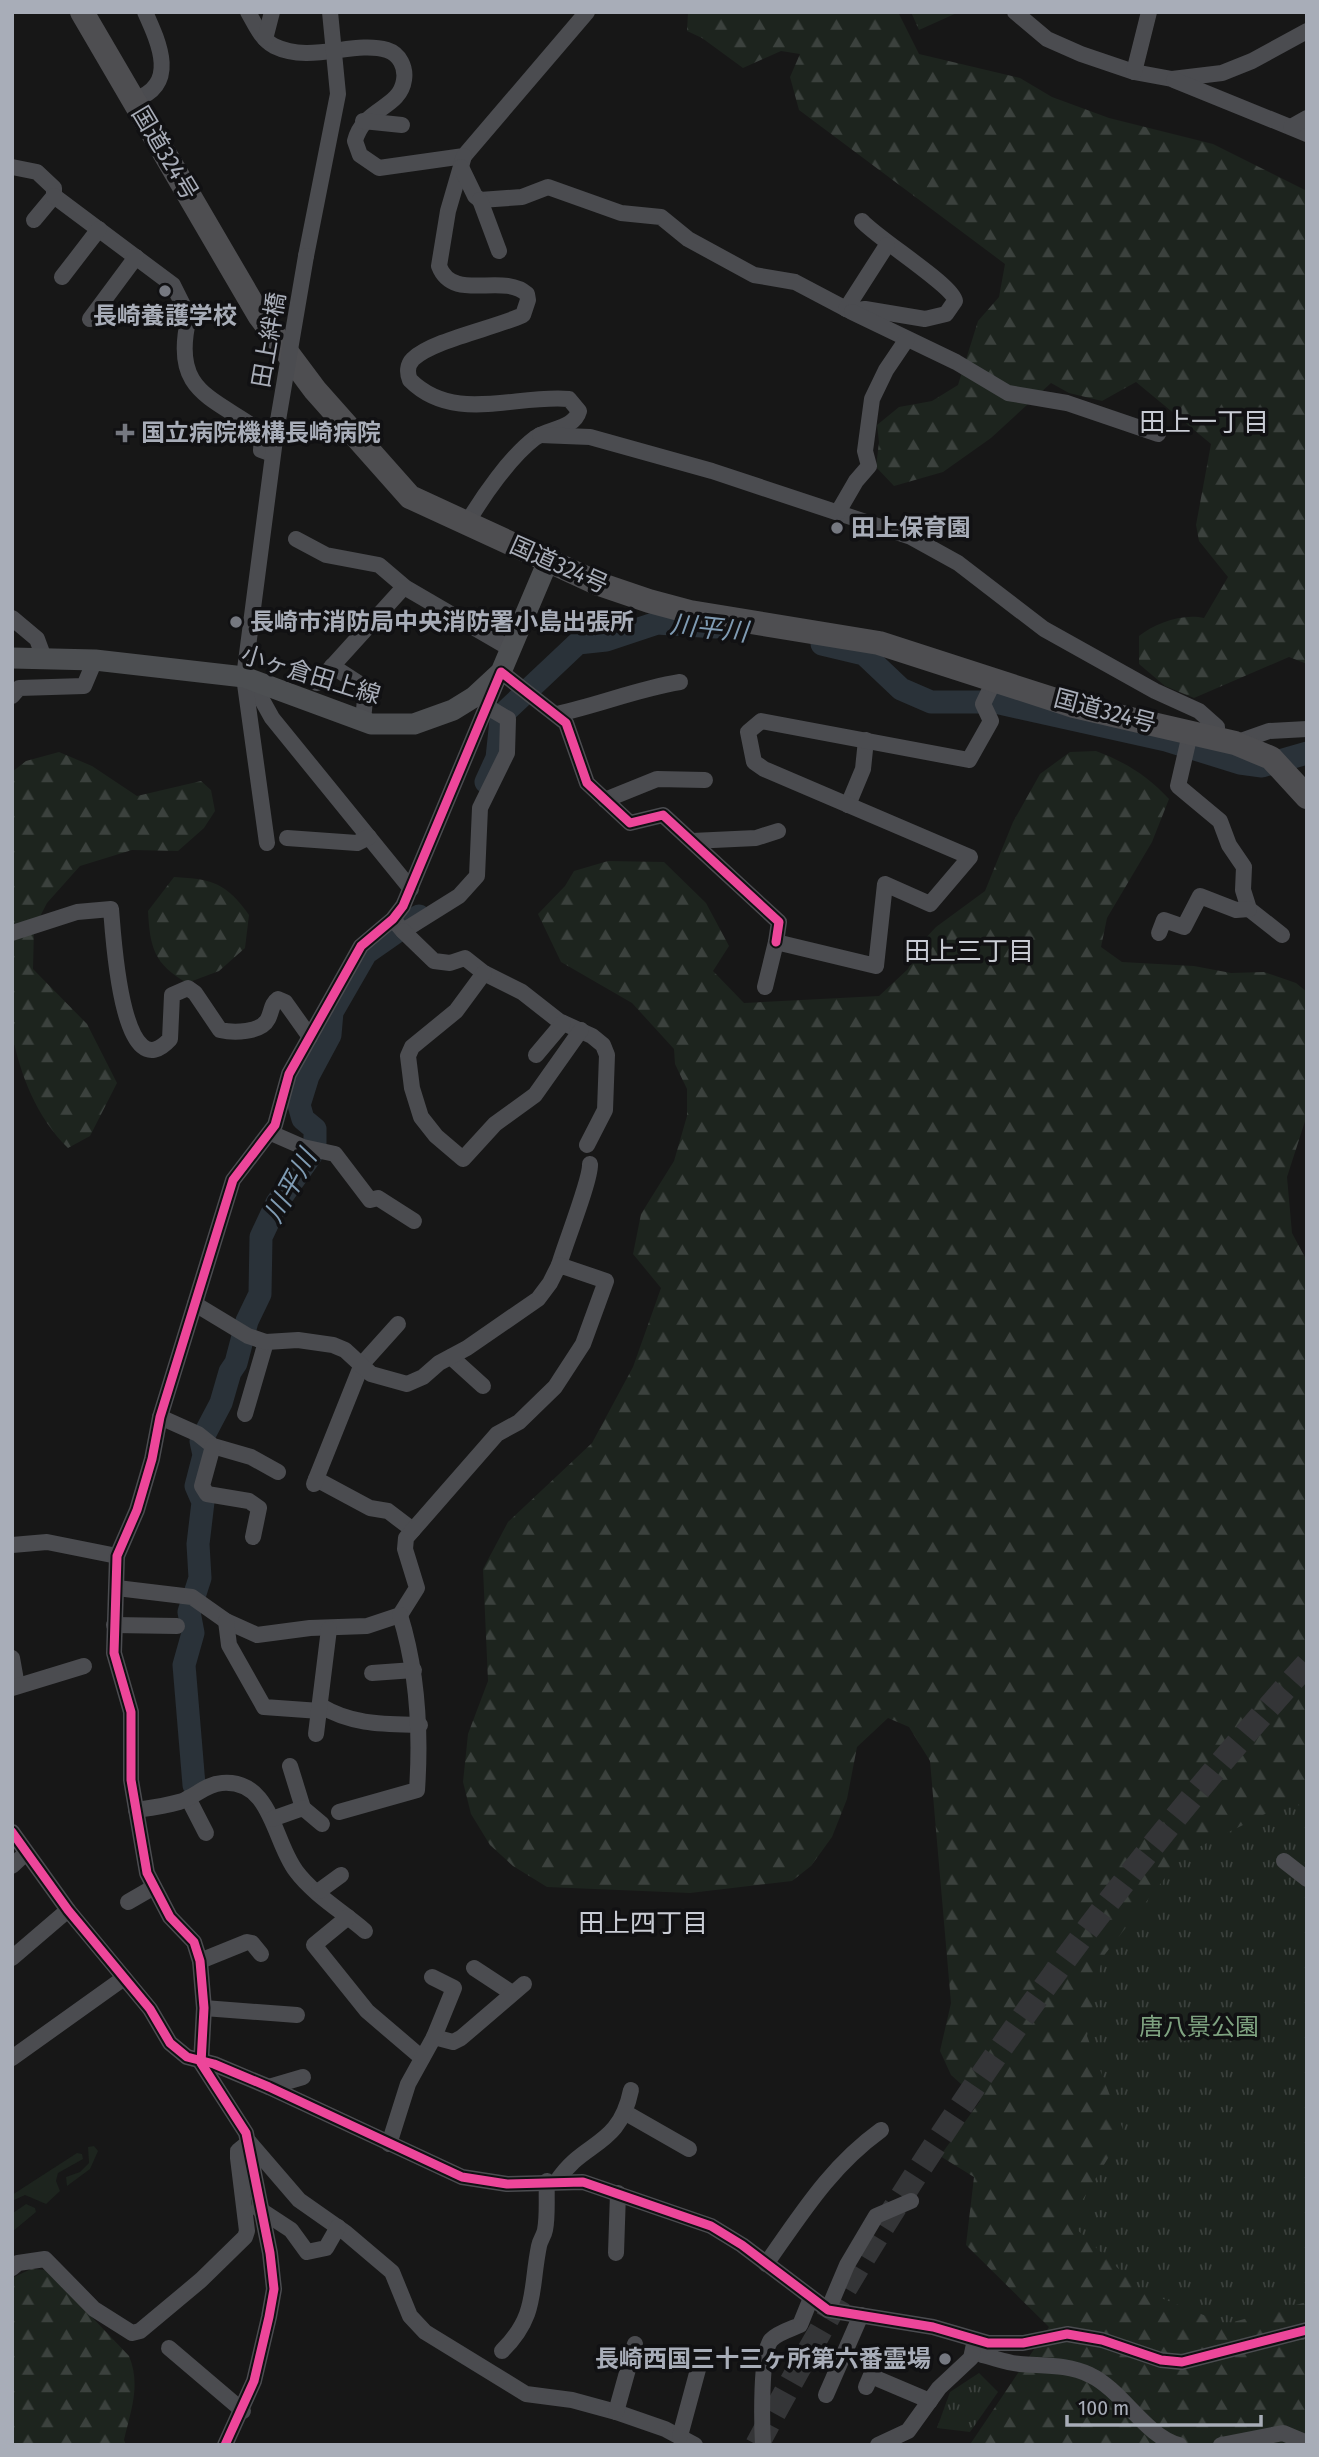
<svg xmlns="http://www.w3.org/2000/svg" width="1319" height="2457" font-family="'Fira Sans Condensed','Noto Sans JP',sans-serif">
	<defs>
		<pattern id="forest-firs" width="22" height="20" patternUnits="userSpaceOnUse" patternTransform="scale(1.75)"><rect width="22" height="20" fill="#1d241e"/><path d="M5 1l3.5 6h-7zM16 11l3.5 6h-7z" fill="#3b413d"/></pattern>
		<pattern id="park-tufts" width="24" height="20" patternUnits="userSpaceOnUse" patternTransform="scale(1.75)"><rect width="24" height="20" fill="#1d241e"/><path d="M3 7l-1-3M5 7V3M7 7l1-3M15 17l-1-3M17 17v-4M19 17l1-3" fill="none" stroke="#3b413d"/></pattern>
	</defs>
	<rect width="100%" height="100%" fill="#171717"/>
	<g fill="#1d241e">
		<polygon points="94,2146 98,2151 90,2169 67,2186 66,2177 80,2172 89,2163 88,2147"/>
		<polygon points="77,2153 82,2154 83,2159 58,2173 56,2181 60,2191 46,2204 25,2195 12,2201 12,2195"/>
		<polygon points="26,2204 35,2208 36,2212 12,2232 13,2213"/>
	</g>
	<g fill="url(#forest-firs)">
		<path d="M688,12H898L919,54L1020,78L1052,97L1109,118L1213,144L1307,191V664L1289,657L1194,698L1165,686L1139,664V636C1155,623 1183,613 1204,618L1228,577L1199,541L1196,525L1211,444L1136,382L1102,401L1069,393L1051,383L991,438L943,472L894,486L876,467L879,442L877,425L899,407L932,401L958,385L978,321L999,297L1005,264L799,110L790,77L800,54L781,51L743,68L702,38L687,31Z"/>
		<path d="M1096,751C1125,762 1148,776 1169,799L1152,842L1107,918L1101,947L1122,962L1194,966L1231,973L1264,972L1296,983L1307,992V1115L1287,1177L1292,1233L1307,1261V2445H965L971,2443L1049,2327L966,2245L974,2177L940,2156L980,2101L951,2075L940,2051L951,2003L930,1761L909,1727L888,1718L857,1747L847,1799L832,1837L811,1866L792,1881L690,1893L547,1887L513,1866L490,1845L471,1814L463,1782L468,1734L488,1681L483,1569L508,1522L592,1443L633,1367L661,1288L633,1254L641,1214L674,1161L687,1116V1089L675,1064L674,1049L632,1003L561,962L538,914L565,886L574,871L608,861L664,862L706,903L729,946L713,971L744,1003L879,996L908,969L922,942L936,927L985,891L1013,822L1040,774L1070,752Z"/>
		<path d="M59,752L92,766L137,796L201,781L211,790L215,811L204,828L178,851L132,850L80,866L47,903L34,928L33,969L87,1024L117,1083L90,1136L68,1148C37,1118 20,1075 12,1033V772L26,761Z"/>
		<path d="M174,877C213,879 226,883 249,915L245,948L219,971L187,983C154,964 150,948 148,911Z"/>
		<path d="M31,2269L47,2270L129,2356C141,2385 131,2410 124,2440L126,2445H12V2278Z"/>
	</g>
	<g fill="url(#park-tufts)">
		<polygon points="911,12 959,12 919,30"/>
		<polygon points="12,1001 31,1031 12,1047"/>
		<polygon points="1285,1804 1307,1806 1307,2302 1226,2324 1141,2290 1069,2222 1124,2132 1087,2036 1102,1958 1183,1855"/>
		<polygon points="979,2373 998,2392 970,2432 937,2428 950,2392"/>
	</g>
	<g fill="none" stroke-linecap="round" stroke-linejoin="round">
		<g stroke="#2a3239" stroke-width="23">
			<polyline points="822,644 864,654 901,689 931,702 995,702 1166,740 1240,763 1262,766 1307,753"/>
			<polyline points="486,782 497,758 501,720 506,711 578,643 606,640 657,623 716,627"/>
			<polyline points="194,1785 184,1665 193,1633 189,1612 200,1578 198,1544 203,1502 196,1486 204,1455 201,1441 221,1403 230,1372 236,1363 247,1321 260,1294 261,1237 277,1203 311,1155 315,1146 315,1129 303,1119 299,1105 308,1076 330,1035 332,1012 366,953 419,916"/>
		</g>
		<path stroke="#343537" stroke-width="24" stroke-dasharray="24 12" stroke-linecap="butt" d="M757,2445C907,2163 1094,1901 1307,1664"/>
		<g stroke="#4b4c50" stroke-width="16">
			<path d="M248,12C255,24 261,39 274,46C311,64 354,40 387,50C400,54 406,68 404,80C400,109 363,108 355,141L360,155L379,168L464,156L587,12"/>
			<polyline points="1015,12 1047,39 1081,54 1134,72 1172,79 1222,73 1252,61 1307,31"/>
			<polyline points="265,39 272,12"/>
			<polyline points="1134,72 1149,12"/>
			<polyline points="1174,80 1307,134"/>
			<path d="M134,100C178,85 160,45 145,12"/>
			<polyline points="363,121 402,125"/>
			<polyline points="1291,127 1307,118"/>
			<path d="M464,156L448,211L439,266C453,303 502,272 527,294L528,300L523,315C495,328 433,340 413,359C407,365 407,373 410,380C454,424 516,394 569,399L579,411C574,429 549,428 535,438C510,457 483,496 467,523"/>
			<polyline points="12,167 37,172 54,188 54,196 34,220"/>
			<path d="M461,167L475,196L480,200L522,197L548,187L621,213L661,217L688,239L754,275L795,282L850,311L865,309L925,319L946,314L955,301C954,286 878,239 862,221"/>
			<path d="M54,196L173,285L189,317C171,390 210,396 257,429L262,436L261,450L272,454"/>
			<polyline points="480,200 499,251"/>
			<polyline points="306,256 338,94 330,12"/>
			<polyline points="62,277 99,229"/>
			<polyline points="846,309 887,245"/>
			<polyline points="852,312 956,362 1008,393 1067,403 1158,434"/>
			<polyline points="90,319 136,257"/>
			<polyline points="540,435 590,437 712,471 911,537 958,563 1044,629 1155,691 1199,711 1217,727 1217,739"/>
			<polyline points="838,512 856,481 869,466 865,451 872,399 886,370 907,339"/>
			<polyline points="296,539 326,555 379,565 406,588 511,649"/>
			<polyline points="12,618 37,639 44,658"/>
			<polyline points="332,666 366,688 363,721"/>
			<polyline points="317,683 404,587"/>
			<polyline points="259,684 262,700 272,718 411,889"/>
			<polyline points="12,696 19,688 84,686 95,660"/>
			<path d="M557,714C599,705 637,689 680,682"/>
			<polyline points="1190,734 1178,786 1220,821 1229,845 1244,867 1243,890 1249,909 1282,935"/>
			<polyline points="1235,743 1269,731 1307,729"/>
			<polyline points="605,800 657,779 705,780"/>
			<polyline points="848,805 863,769 866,740"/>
			<polyline points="287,838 357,843 369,837"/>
			<polyline points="692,841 756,838 778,831"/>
			<polyline points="267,843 244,677 276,432"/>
			<polyline points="397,924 403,931 459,896 477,876 480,808 507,753 508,719 486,706"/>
			<polyline points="403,931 434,961 450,963 465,958 484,973 522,992 559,1021 592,1036 603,1045 607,1055 605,1110 587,1145"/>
			<path d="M12,933L77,912L111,909C113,930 121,1093 170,1039L172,995L188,988L195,993L220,1030C233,1033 261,1033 268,1019C272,1011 271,1004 278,999L285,1002L310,1037"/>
			<polyline points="1159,933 1164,920 1184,927 1200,896 1236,910 1249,909"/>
			<polyline points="484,973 456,1011 412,1047 408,1056 412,1088 421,1117 436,1136 463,1159 495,1124 535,1095 581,1030"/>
			<polyline points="765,987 776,942 876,966 885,884 930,904 970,857 764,769 754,762 748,732 761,721 969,760 991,721 983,704 995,679"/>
			<polyline points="536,1055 563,1023"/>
			<polyline points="271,1133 303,1147 335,1154 370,1200 378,1198 414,1221"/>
			<path d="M559,1265C565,1244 591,1179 590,1164"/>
			<polyline points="451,1357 483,1386"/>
			<polyline points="245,1414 266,1342"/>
			<polyline points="160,1417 198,1434 213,1446 251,1457 278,1472"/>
			<polyline points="213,1446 202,1486 207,1494 249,1501 259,1508 253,1537"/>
			<polyline points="316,1479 370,1508 388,1511 413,1530"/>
			<polyline points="314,1484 362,1364 398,1324"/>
			<polyline points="12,1545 47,1542 117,1556"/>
			<polyline points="117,1588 192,1597 226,1621 257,1635 310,1628 367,1626 400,1615 417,1588 405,1549 406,1538 497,1434 519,1422 555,1387 583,1344 606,1281 559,1265 550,1283 538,1299 467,1348 439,1363 423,1377 407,1384 371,1374 345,1350 333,1345 298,1340 266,1342 248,1336 195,1304"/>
			<polyline points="226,1621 229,1645 264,1707 320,1711"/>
			<polyline points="114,1625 177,1626"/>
			<polyline points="12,1658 17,1686"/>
			<polyline points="372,1673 414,1670"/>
			<polyline points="12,1688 84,1666"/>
			<path d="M321,1706C352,1725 385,1724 420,1725"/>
			<polyline points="316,1734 329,1629"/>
			<polyline points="290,1766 303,1808"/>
			<polyline points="188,1798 206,1833"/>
			<path d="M136,1810C150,1808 165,1806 179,1802C194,1798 205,1784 222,1783C272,1779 273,1841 296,1871C313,1894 343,1912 365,1931"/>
			<path d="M339,1812L417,1790C421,1731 418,1673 400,1615"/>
			<polyline points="272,1819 303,1808 322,1824"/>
			<polyline points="12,1832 68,1910 150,2009 170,2043 187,2057 214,2064 269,2087 462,2177 507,2184 583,2182 711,2226 742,2245 828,2310 933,2327 988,2343 1023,2343 1067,2334 1102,2340 1161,2360 1182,2362 1307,2330"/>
			<polyline points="1284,1861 1307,1879"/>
			<polyline points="12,1866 26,1853"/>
			<polyline points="319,1891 341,1875"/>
			<polyline points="128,1902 154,1887"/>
			<polyline points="348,1917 314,1945 367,2011 422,2058"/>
			<polyline points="12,1958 68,1910"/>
			<polyline points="200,1961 247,1942 252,1943 261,1954"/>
			<polyline points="474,1968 512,1993"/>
			<polyline points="204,2008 297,2015"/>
			<polyline points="434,2037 453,2042 461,2038 524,1984"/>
			<polyline points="12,2058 124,1978"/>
			<polyline points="269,2087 303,2077"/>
			<polyline points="626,2113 689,2149"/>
			<polyline points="249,2142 299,2200 346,2233 392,2272 410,2316 425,2332 526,2394 572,2400 616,2412 665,2429 695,2445"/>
			<polyline points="389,2144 408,2084 434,2037 454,1988 432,1977"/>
			<path d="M557,2181C584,2140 619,2148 631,2090"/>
			<polyline points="259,2209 291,2230 307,2252 326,2248 338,2227"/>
			<polyline points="616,2253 618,2193"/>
			<path d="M766,2264C802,2213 830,2167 881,2130"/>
			<polyline points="12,2268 18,2263 45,2259 94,2309 132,2333 140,2331 201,2280 245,2237 247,2231 238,2158 238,2151 249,2142"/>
			<polyline points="828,2310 847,2265 876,2216 911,2201"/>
			<path d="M975,2340L982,2355C995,2358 1007,2363 1020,2364C1043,2366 1068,2364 1090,2375C1122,2390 1146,2437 1179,2445"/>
			<polyline points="169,2348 243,2411"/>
			<path d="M502,2351C538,2315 530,2290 539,2246C540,2240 544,2236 545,2230C548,2215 546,2197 547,2181"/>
			<polyline points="856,2358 875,2366 866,2387"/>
			<polyline points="871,2376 930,2401"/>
			<polyline points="826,2395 861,2315"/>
			<polyline points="616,2412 635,2344"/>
			<polyline points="680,2436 700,2362"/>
			<polyline points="225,2445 254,2381 269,2317 274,2289 270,2253 246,2133 201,2063 204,2008 200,1961 194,1942 170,1917 147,1873 131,1780 131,1712 114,1653 117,1556 137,1510 152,1459 160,1417 233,1180 275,1125 289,1074 361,946 393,919 403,906 501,672 566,723 587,783 630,823 663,815 779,922 776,942"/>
			<path d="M763,2445C762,2426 760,2353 771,2340C777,2333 791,2329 800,2325L811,2298"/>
			<polyline points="878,2445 908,2431 939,2388 971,2358 975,2340"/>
			<polyline points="1221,2445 1283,2433 1307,2443"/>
		</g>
		<polyline stroke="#4d4f52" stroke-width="21" points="12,658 95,660 244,677 371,724 414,724 453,710 474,697 501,672 548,561"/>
		<polyline stroke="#4e4e51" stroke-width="24" points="82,12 259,315 315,390 410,497 599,584 649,601 690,612 879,643 1074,706 1235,743 1271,758 1307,797"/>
		<polyline stroke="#4b4c50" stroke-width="16" points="276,432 306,256"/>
		<g stroke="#111113" stroke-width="13">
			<g id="cycleway">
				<polyline points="12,1832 68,1910 150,2009 170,2043 187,2057 214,2064 269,2087 462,2177 507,2184 583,2182 711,2226 742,2245 828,2310 933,2327 988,2343 1023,2343 1067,2334 1102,2340 1161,2360 1182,2362 1307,2330"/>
				<polyline points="225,2445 254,2381 269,2317 274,2289 270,2253 246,2133 201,2063 204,2008 200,1961 194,1942 170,1917 147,1873 131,1780 131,1712 114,1653 117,1556 137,1510 152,1459 160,1417 233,1180 275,1125 289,1074 361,946 393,919 403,906 501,672 566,723 587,783 630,823 663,815 779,922 776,942"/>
			</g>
		</g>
		<use href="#cycleway" stroke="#ed469a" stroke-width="9"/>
	</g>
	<g fill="#757880" stroke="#111113" stroke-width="2.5">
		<circle cx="165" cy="291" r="7"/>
		<path d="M121.5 422.5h7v7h7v7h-7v7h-7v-7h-7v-7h7z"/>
		<circle cx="837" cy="528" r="7"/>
		<circle cx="236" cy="622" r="7"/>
		<circle cx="945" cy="2359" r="7"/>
	</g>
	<g text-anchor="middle" stroke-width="7" stroke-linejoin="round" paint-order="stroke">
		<g font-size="24" fill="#a8adb8" stroke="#111113">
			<text transform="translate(165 153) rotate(59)" y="8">国道324号</text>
			<text transform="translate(269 340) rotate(-80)" y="8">田上絆橋</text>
			<text transform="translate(559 565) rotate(24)" y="8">国道324号</text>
			<text transform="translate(311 675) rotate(17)" y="8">小ヶ倉田上線</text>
			<text transform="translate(1105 711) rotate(15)" y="8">国道324号</text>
		</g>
		<g font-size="24" font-weight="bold" fill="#a8adb8" stroke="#111113" text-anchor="start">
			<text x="165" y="324" text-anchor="middle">長崎養護学校</text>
			<text x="141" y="441">国立病院機構長崎病院</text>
			<text x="851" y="536">田上保育園</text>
			<text x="250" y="630">長崎市消防局中央消防署小島出張所</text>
			<text x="931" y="2367" text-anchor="end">長崎西国三十三ヶ所第六番霊場</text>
		</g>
		<g font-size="24" fill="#7fa381" stroke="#111113">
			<text x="1199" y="2035">唐八景公園</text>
		</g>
		<g font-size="26" fill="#c9ccd4" stroke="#111113">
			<text x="1204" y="431">田上一丁目</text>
			<text x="969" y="960">田上三丁目</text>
			<text x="643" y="1932">田上四丁目</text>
		</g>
		<g font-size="26" font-style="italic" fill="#7f9bb3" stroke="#111113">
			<text transform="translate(709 628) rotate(6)" y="9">川平川</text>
			<text transform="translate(290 1186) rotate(-61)" y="9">川平川</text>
		</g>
	</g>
	<rect width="1319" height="2457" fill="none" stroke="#a8adb8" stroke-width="28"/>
	<path d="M1067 2415v10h194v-10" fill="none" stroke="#a8adb8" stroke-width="3.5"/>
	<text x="1078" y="2415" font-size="21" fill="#a8adb8" stroke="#111113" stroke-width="5" paint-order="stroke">100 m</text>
</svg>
